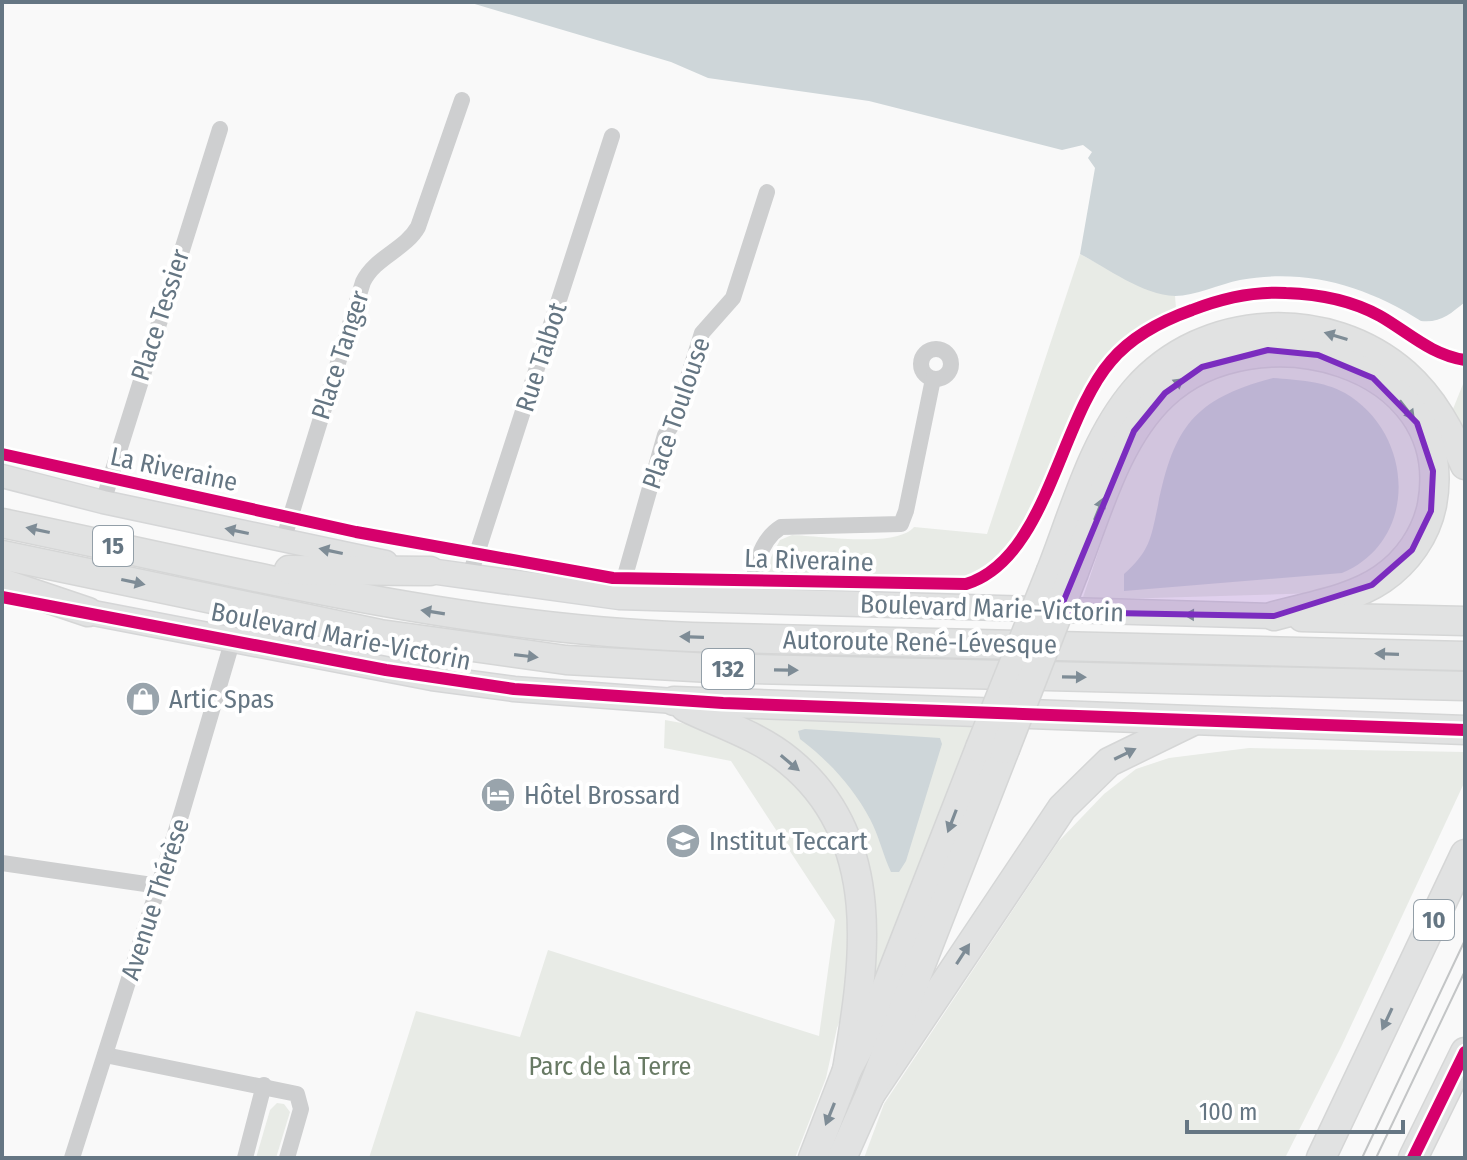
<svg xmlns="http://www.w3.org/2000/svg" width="1467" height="1160" font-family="'Fira Sans Condensed',sans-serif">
	<rect width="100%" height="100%" fill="#f9f9f9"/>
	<g fill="#e8ebe6">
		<path d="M1080,254L1136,284L1175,296L1176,308L1122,342L1093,375L1012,544C997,561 977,579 953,582L767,578L766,567L780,540L792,535C820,536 897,548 914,527L987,534Z"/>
		<path d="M1261,361L1352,376L1407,417L1426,471L1414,534L1372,576L1320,593L1082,600C1102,545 1127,446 1169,406C1193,383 1230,369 1261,361Z"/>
		<polygon points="1465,379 1465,435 1453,409"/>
		<polygon points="788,714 984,724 869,1000 873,888 864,846 846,808 730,718"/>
		<polygon points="665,720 693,725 752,747 814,798 851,878 849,997 837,1028 826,1078 795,1158 369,1158 416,1011 520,1037 548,950 819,1036 835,920 731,761 664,748"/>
		<polygon points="1249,748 1465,752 1465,781 1342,1045 1285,1158 864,1158 884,1104 1058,842 1104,794 1136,769 1169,758"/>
		<polygon points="277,1103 284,1104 290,1112 276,1158 256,1158 270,1110"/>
	</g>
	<g fill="#ced6d9">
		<path d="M468,2H1465V302C1450,314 1441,323 1421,321C1366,286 1306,268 1240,280C1220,284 1195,296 1175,296C1143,295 1107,268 1080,254L1095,168L1088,158L1092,152L1083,145L1062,150L869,101L708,78L671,62Z"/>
		<path d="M1273,378C1297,380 1324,381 1345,393C1415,434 1419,541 1342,573L1124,591V574C1150,551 1151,538 1158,505C1174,427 1194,399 1273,378Z"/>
		<path d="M805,729L940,738L942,744L906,861L899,872H891C883,855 879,836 870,819C853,787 829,761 800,739L798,731Z"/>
	</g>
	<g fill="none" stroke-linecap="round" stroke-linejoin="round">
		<g stroke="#d5d6d7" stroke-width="25">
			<polyline id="secondary" points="2,476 103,502 386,562"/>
		</g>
		<g stroke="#d5d6d7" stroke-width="27">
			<g id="primary">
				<polyline points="430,571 619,597 1274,616"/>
				<polyline points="88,612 432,678 514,689 674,701"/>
			</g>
		</g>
		<g stroke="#d5d6d6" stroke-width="31">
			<g id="highway">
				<path d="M2,523C230,570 457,629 692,637L1465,656"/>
				<polyline points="2,555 380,634 566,660 711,668 1465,686"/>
				<polyline points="289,570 430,571"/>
				<path d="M1051,571C1075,510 1093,440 1136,390C1204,312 1329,307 1405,374C1433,399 1450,431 1465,465"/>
				<path d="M1074,572C1097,513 1116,439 1163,395C1255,308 1459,359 1432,505C1426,535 1407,562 1382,579C1351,600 1310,606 1274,616"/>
				<polyline points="2,583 88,612"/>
				<polyline points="1302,617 1465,621"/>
				<polyline points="674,701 1465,730"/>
				<path d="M685,707C720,724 759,736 789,761C885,839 865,964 847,1070"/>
				<polyline points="870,1095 1062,808 1109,762 1191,722"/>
				<polyline points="813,1158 847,1070 874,1019 980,748"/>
				<polyline points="842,1158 870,1095 1005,749"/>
				<polyline points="1321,1158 1465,854"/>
				<polyline points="1413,1158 1465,1052"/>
			</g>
		</g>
		<g stroke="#cecfd0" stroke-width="16">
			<circle cx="936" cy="364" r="15"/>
			<polyline points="103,502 220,129"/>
			<path d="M283,541L363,282C375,257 405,250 418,227L462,100"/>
			<polyline points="469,578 612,136"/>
			<polyline points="619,597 665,435 674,422 702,333 733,298 767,192"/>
			<path d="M752,601C753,575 757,542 781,527L901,524L906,511L933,379"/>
			<polyline points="2,863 159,886"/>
			<polyline points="105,1055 297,1094 301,1109 287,1158"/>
			<polyline points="72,1158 182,812 233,639"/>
			<polyline points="245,1158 264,1085"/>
		</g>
		<use href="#secondary" stroke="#e1e2e2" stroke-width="22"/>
		<use href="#primary" stroke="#e1e2e2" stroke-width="24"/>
		<use href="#highway" stroke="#e1e2e2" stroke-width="28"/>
		<g stroke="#c3c5c6" stroke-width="2">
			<polyline points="1362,1158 1465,940"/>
			<polyline points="1376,1158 1465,971"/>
		</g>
		<g stroke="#d5d6d6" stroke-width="31" stroke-linecap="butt">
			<g id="highway-bridge">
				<polyline points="980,748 1051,571"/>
				<polyline points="1005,749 1074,572"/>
			</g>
		</g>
		<use href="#highway-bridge" stroke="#e1e2e2" stroke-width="28"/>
		<g stroke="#fff" stroke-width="17">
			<g id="cycleway">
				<path d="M2,454L356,532L613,578L966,584C1047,559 1059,421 1111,361C1132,336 1161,321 1192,310C1223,298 1253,291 1286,293C1319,294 1351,300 1380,316C1408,332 1431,355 1465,360"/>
				<polyline points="2,597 386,670 514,689 723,703 1465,730"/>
				<polyline points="1413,1158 1465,1052"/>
			</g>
		</g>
		<use href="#cycleway" stroke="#d6006c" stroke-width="12"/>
	</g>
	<defs><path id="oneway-solid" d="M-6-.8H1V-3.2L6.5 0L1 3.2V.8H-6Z" transform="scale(2)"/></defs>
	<g fill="#7e8c96">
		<use href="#oneway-solid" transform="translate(1336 336) rotate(-163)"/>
		<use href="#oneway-solid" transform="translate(1174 386) rotate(-38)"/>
		<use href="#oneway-solid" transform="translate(1407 410) rotate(52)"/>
		<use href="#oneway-solid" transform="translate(1099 509) rotate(-68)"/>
		<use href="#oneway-solid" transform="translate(38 530) rotate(-168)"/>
		<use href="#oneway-solid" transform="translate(237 531) rotate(-168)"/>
		<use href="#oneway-solid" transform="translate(331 551) rotate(-168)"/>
		<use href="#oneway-solid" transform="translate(133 582) rotate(12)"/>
		<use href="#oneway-solid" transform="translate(433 612) rotate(-171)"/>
		<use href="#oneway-solid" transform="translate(1196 615) rotate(-179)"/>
		<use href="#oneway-solid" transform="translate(692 637) rotate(-178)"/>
		<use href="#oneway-solid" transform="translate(1387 654) rotate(-178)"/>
		<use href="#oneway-solid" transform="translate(526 656) rotate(7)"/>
		<use href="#oneway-solid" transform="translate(786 670) rotate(1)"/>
		<use href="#oneway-solid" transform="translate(1074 677) rotate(1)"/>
		<use href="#oneway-solid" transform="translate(1125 754) rotate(-26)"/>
		<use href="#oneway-solid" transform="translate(790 763) rotate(40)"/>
		<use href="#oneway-solid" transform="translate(952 821) rotate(111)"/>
		<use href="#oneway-solid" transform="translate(963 954) rotate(-57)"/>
		<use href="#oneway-solid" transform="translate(1387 1019) rotate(115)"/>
		<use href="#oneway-solid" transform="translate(830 1114) rotate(112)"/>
	</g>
	<path fill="#7b2cbf" fill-opacity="0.2" stroke="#7b2cbf" stroke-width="6" stroke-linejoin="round" d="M1268,350L1318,355L1373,378L1417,423L1433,471L1431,511L1412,550L1372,585L1274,616L1059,612L1134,431L1165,393L1202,367Z"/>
	<defs>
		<g id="shop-disc" transform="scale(1.8)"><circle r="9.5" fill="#99a4ac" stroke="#fff"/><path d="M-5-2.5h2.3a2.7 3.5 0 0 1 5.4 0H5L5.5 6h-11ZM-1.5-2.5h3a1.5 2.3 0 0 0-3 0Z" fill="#fff"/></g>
		<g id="hotel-disc" transform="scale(1.8)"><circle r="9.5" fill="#99a4ac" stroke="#fff"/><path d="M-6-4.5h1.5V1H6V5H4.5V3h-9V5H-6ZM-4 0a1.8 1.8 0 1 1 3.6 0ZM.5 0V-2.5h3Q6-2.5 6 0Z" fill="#fff"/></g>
		<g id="university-disc" transform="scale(1.8)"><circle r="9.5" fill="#99a4ac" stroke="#fff"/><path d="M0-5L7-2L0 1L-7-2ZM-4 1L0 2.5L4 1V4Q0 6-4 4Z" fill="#fff"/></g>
	</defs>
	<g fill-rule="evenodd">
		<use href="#shop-disc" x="143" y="699"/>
		<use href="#hotel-disc" x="498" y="795"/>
		<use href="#university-disc" x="683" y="841"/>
	</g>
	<g text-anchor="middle" stroke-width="8" stroke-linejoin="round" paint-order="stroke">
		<g fill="#fff" stroke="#939fa8" stroke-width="2">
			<rect x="93" y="526" width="40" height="40" rx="6"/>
			<rect x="702" y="649" width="52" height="40" rx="6"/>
			<rect x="1414" y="900" width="40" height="40" rx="6"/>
		</g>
		<g font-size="24" font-weight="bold" fill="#657683">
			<text x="113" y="554">15</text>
			<text x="728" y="677">132</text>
			<text x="1434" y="928">10</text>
		</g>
		<g font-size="26" fill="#657683" stroke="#fff">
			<text transform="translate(160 315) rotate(-72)" y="9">Place Tessier</text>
			<text transform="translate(340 355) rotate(-72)" y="9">Place Tanger</text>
			<text transform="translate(541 357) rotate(-72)" y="9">Rue Talbot</text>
			<text transform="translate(676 413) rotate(-71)" y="9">Place Toulouse</text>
			<text transform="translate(174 469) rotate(12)" y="9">La Riveraine</text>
			<text transform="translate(809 560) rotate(2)" y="9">La Riveraine</text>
			<text transform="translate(992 608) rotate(2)" y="9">Boulevard Marie-Victorin</text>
			<text transform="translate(341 636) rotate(11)" y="9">Boulevard Marie-Victorin</text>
			<text transform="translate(920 642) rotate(1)" y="9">Autoroute René-Lévesque</text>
			<text transform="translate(155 899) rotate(-72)" y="9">Avenue Thérèse</text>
		</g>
		<g font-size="26" fill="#657683" stroke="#fff" text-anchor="start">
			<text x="169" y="708">Artic Spas</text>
			<text x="524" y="804">Hôtel Brossard</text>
			<text x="709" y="850">Institut Teccart</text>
		</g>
		<g font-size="26" fill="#687a64" stroke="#fff">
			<text x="610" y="1075">Parc de la Terre</text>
		</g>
	</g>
	<rect width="1467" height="1160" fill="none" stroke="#657683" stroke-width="8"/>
	<path d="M1187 1120v12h216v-12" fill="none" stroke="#657683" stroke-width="4"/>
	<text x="1199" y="1120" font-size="24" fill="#657683" stroke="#ffffff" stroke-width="6" paint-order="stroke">100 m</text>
</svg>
